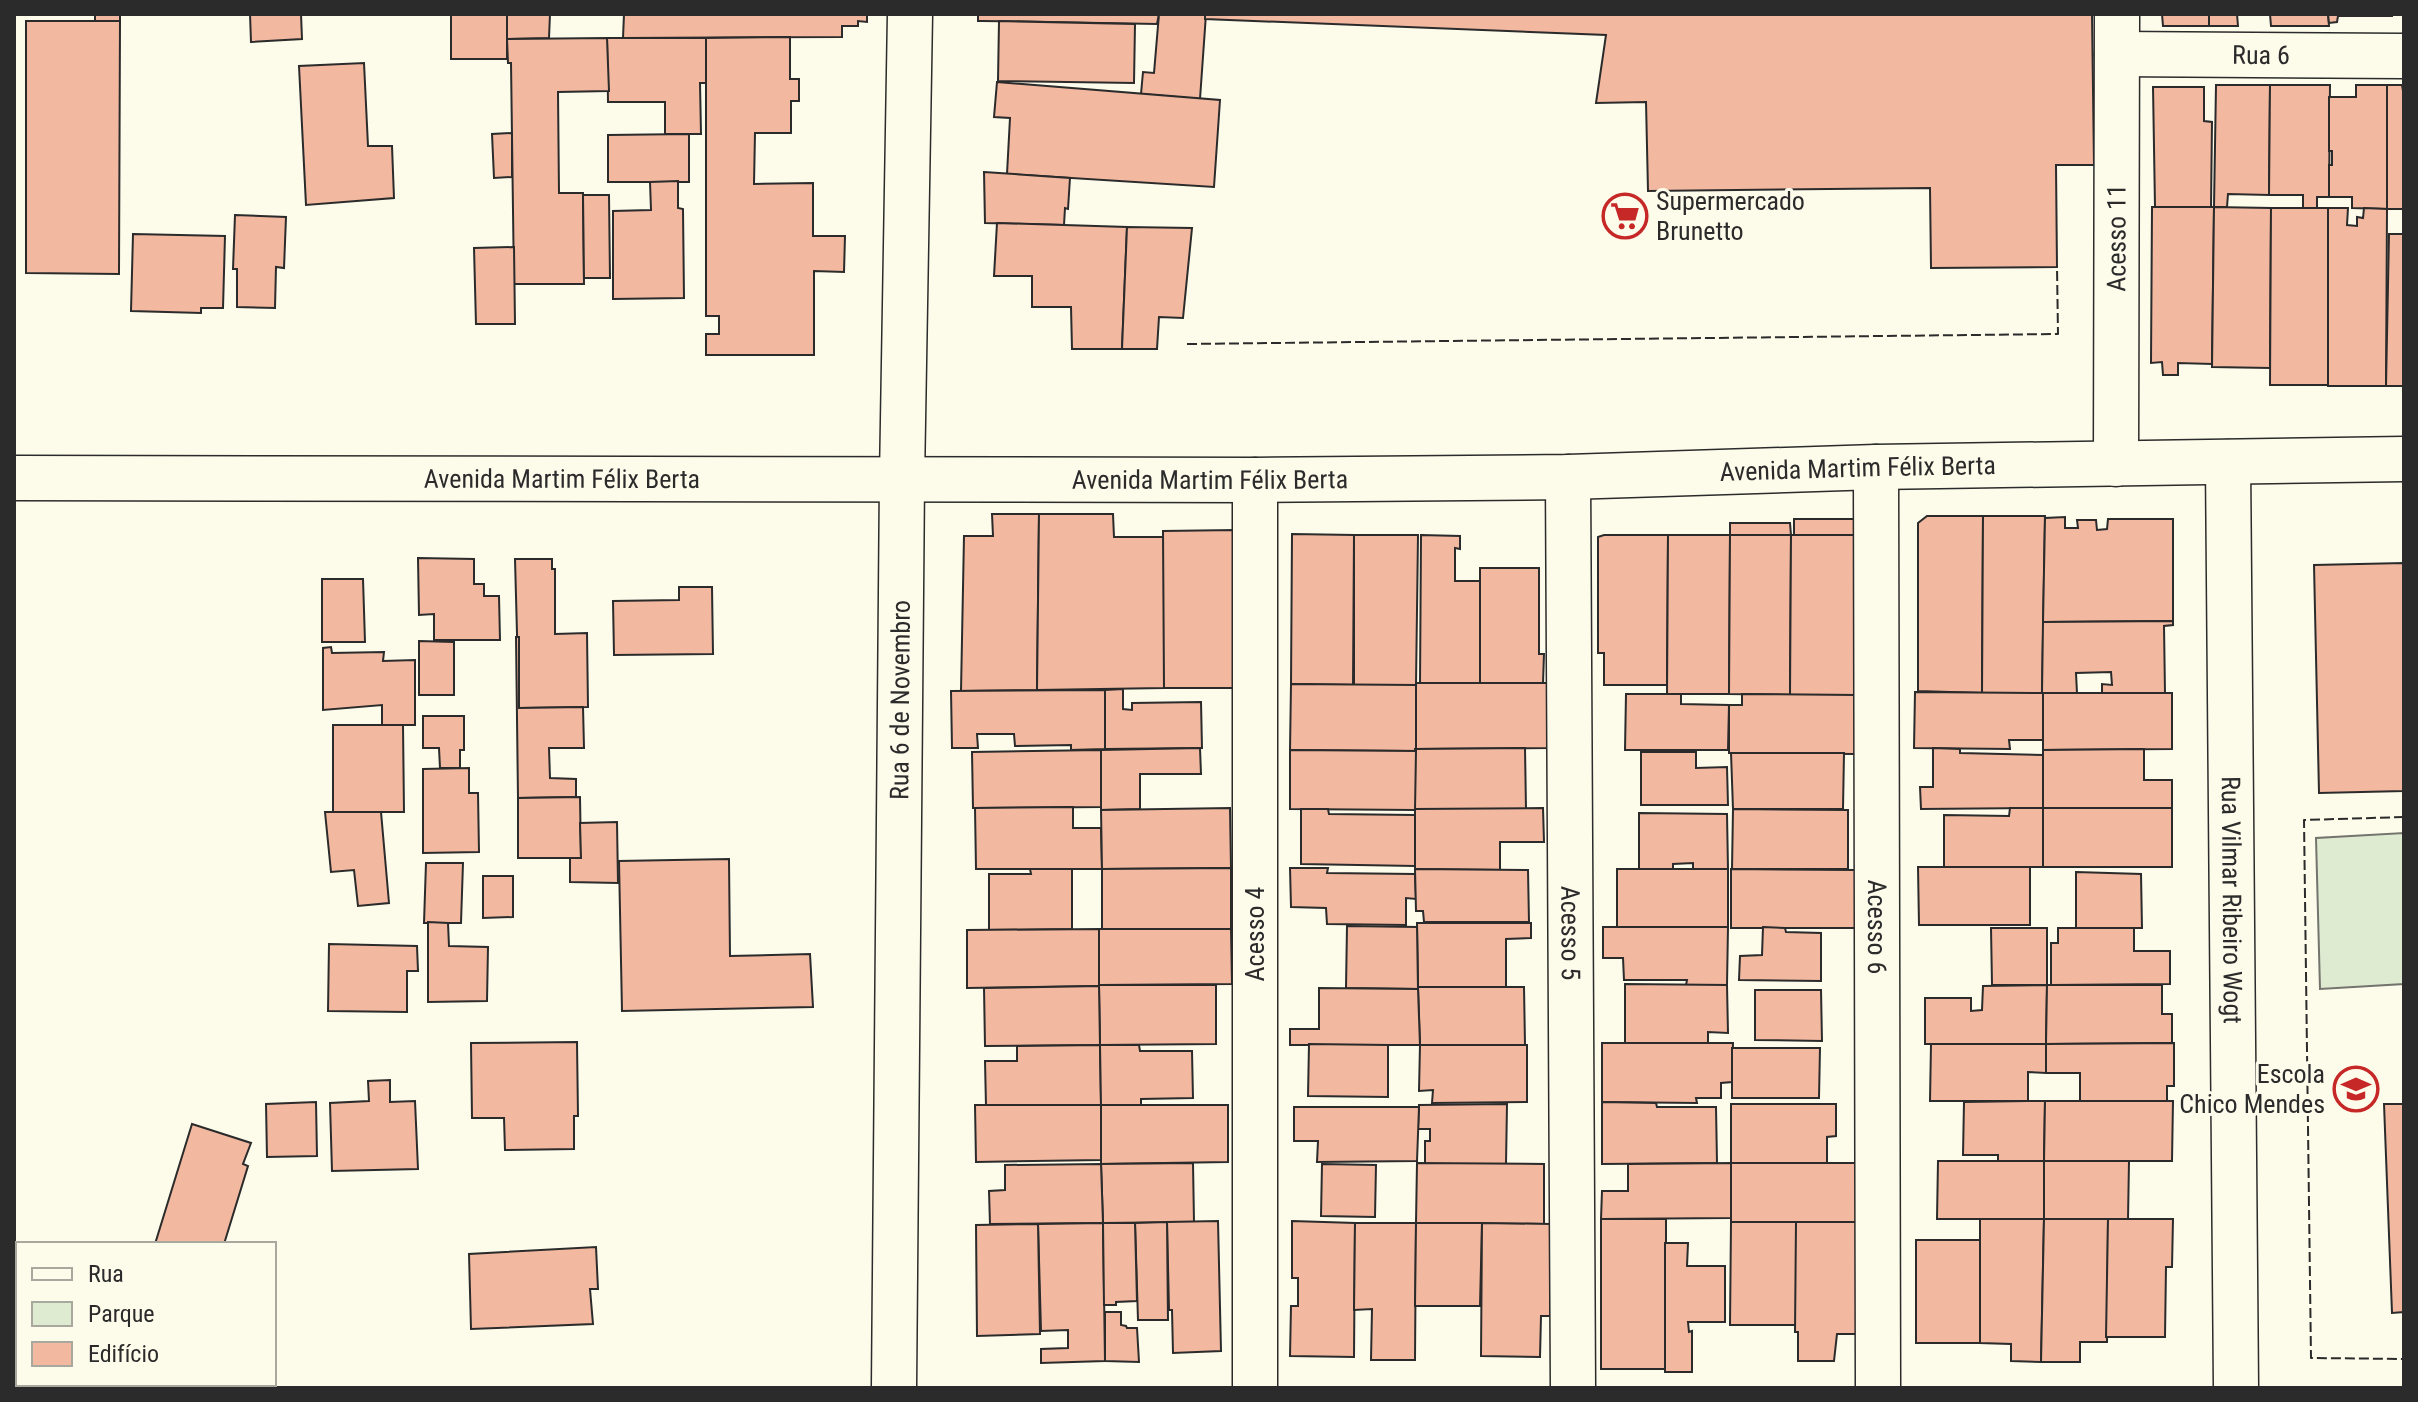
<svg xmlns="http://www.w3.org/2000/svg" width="2418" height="1402" font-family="'Roboto Condensed',sans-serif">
	<rect width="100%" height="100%" fill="#fdfbea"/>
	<polygon fill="#deebd1" stroke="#74746e" stroke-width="2" points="2404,833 2404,984 2320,989 2316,838"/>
	<g fill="#f2b8a0" stroke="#2b2b2b" stroke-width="2">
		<rect x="95" y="14" width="25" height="7"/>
		<polygon points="250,14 301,14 302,39 251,42"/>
		<rect x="451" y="14" width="56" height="45"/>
		<polygon points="507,14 550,14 549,38 507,39"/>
		<polygon points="624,14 867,14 867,22 858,21 858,26 842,26 842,37 623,38"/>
		<polygon points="978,14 1159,14 1157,24 982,21 978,21"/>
		<polygon points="1159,14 1206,14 1200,99 1141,94 1143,72 1154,73"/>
		<polygon points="1205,14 2092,14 2094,165 2056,165 2057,267 1931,268 1930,188 1648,191 1646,102 1596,103 1606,35 1205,19"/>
		<polygon points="2162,14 2209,14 2209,26 2163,26"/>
		<polygon points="2209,14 2237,14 2238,26 2209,26"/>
		<polygon points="2270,14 2328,14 2329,26 2271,26"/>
		<polygon points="2328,14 2392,14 2392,16 2338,16 2337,22 2329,23"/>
		<polygon points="26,21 120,21 119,274 26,273"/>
		<polygon points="999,21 1135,24 1134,83 998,81"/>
		<polygon points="790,37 790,79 799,79 799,101 791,101 791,133 755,133 754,184 813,183 813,236 845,236 844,272 814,271 814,355 706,355 706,334 719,334 719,316 706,316 706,38"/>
		<polygon points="607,38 706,38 706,83 700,83 701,134 665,134 665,102 608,102"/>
		<polygon points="607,38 609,91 558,92 559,193 583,193 584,284 514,284 511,63 508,63 507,39"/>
		<polygon points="364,63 368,146 392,146 394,198 306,205 299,66"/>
		<polygon points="997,82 1220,100 1214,187 1007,174 1010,118 994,117"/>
		<polygon points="2216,85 2270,85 2269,195 2228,194 2227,207 2214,207"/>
		<polygon points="2270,85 2330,85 2329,197 2317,197 2317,208 2303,208 2303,195 2269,195"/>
		<polygon points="2356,85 2387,85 2387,209 2352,208 2352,197 2329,197 2329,165 2332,165 2332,151 2329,151 2329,97 2356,97"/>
		<polygon points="2387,85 2402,85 2404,96 2404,209 2387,209"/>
		<polygon points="2153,87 2204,87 2204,121 2212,122 2211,208 2155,207"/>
		<polygon points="512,133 512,177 494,178 492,134"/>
		<polygon points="689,134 689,182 608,182 608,135"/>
		<polygon points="984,172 1070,178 1068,209 1065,208 1064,225 985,223"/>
		<polygon points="678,181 678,208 683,209 684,298 613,299 613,211 651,210 650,182"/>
		<polygon points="583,195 609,195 610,278 584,278"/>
		<polygon points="2152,207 2214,207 2212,364 2178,363 2178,375 2163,375 2162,362 2151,363"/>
		<polygon points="2214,207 2271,208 2270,368 2212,367"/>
		<polygon points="2271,208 2328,208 2328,385 2270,385"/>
		<polygon points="2328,208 2348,208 2347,225 2357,226 2357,217 2363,218 2364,208 2387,209 2386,386 2328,386"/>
		<polygon points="235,215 286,217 284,268 276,267 275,308 237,307 237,269 233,269"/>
		<polygon points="997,223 1127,227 1122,349 1072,349 1071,307 1032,307 1032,276 994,276"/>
		<polygon points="1127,227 1192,228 1183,318 1159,317 1157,349 1122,349"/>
		<polygon points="133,234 225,236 223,308 201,308 201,313 131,311"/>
		<polygon points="2389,234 2404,234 2404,386 2386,386"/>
		<polygon points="514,247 515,324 476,324 474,248"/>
		<polygon points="992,514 1039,514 1037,690 961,691 964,536 993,536"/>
		<polygon points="1039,514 1113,514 1114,537 1164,537 1164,688 1037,690"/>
		<polygon points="1927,516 1983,516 1982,693 1918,691 1918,523"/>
		<polygon points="1983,516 2045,516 2042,693 1982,693"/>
		<polygon points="2065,517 2065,528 2078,528 2077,520 2096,520 2097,530 2107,529 2108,519 2173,519 2173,621 2043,622 2045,518"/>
		<polygon points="1794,519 1857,519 1857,535 1794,536"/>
		<polygon points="1730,523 1790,523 1791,535 1730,535"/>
		<polygon points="1235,530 1236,688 1164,688 1163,531"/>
		<polygon points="1292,534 1354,535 1353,685 1291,684"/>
		<polygon points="1354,535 1418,535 1416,685 1354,685"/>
		<polygon points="1421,535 1460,536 1460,549 1455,548 1455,581 1480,581 1480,683 1420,684"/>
		<polygon points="1604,535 1668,535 1667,685 1604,685 1604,653 1598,653 1598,537"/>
		<polygon points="1668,535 1730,535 1729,694 1667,694"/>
		<polygon points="1730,535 1791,535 1790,695 1729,694"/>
		<polygon points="1791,535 1857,535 1856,695 1790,695"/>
		<polygon points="418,558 474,559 474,584 484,584 484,596 499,596 500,640 434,640 434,614 419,615"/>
		<polygon points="515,559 552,559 552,569 555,569 555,634 587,633 588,707 519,708"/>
		<polygon points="2404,563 2404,791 2319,793 2314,565"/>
		<polygon points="1480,568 1539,568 1539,654 1544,654 1543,683 1480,683"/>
		<polygon points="322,579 363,579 365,642 322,642"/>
		<polygon points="679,587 712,587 713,654 614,655 613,601 679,600"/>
		<polygon points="2173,621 2173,625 2164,626 2165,693 2102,693 2102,684 2112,685 2111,672 2076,673 2077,693 2042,693 2043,622"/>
		<polygon points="516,637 519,637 519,708 583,707 584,748 549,748 550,778 576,779 576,797 518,798"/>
		<polygon points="419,641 454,642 454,695 419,695"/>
		<polygon points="331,647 332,653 384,652 383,661 415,660 415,725 382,725 382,705 323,710 323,648"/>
		<polygon points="1416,683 1550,683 1550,748 1415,749"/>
		<polygon points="1291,684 1416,685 1416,751 1290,750"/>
		<polygon points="1123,689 1123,709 1132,710 1132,703 1201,702 1202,748 1105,749 1105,690"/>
		<polygon points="1105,690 1105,749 1071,750 1071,745 1015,746 1014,734 977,734 978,748 952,748 951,691"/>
		<polygon points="1915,692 2043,693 2043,740 2009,740 2010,749 1914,748"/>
		<polygon points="2043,693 2172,693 2172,749 2043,750"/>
		<polygon points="1626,694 1681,694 1681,704 1729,705 1728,750 1625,750"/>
		<polygon points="1742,694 1856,695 1856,754 1729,753 1729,705 1742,705"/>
		<polygon points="423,716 464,716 464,750 460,750 460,768 440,768 439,748 423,748"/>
		<polygon points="333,725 403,725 404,812 333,812"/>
		<polygon points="1200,748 1201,774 1140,774 1140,809 1101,810 1101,750"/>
		<polygon points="1525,748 1526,809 1415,809 1415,749"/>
		<polygon points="1933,748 1960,749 1960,753 2043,755 2043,808 1921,809 1920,787 1933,787"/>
		<polygon points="2144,749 2144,780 2172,780 2172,808 2043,808 2043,750"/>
		<polygon points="1101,750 1101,807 973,808 972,752"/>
		<polygon points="1290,750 1416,751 1415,810 1290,809"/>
		<polygon points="1641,752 1696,752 1696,768 1727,767 1728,805 1641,805"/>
		<polygon points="1731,753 1844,753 1843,809 1733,809"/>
		<polygon points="469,768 469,793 478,793 479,852 423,853 423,769"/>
		<polygon points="580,797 581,858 518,858 518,798"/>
		<polygon points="1073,807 1073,828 1101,828 1102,869 976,869 975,808"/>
		<polygon points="1230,808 1231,868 1102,869 1101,810"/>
		<polygon points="1543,808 1544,842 1500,842 1500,870 1415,869 1415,809"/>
		<polygon points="2010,808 2043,808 2043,867 1944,867 1944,815 2009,816"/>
		<rect x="2043" y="808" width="129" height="59"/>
		<polygon points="1301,809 1328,809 1329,814 1415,815 1415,866 1301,864"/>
		<polygon points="1733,809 1848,810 1848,869 1732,869"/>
		<polygon points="325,812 381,812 389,903 358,906 354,870 331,872"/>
		<polygon points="1639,813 1727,814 1728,869 1693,870 1693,863 1673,864 1673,869 1639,869"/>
		<polygon points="617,822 618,883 570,882 570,858 581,858 580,823"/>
		<polygon points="729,859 730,956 810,954 813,1007 622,1011 619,861"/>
		<polygon points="426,863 463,863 461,923 424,923"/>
		<polygon points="1918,867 2030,867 2030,925 1919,925"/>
		<polygon points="1231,868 1231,929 1102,930 1102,869"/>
		<polygon points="1290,868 1328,868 1327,873 1415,874 1416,899 1406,898 1406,925 1327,924 1326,908 1291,907"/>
		<polygon points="1030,869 1072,869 1072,929 989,930 989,874 1031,874"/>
		<polygon points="1415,869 1528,870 1529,922 1424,922 1423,911 1416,911"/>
		<rect x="1617" y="869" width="111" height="58"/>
		<polygon points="1731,869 1855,870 1855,928 1731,928"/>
		<polygon points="2076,872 2141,874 2142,928 2076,928"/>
		<polygon points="483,876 513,876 513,917 483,918"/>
		<polygon points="428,922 448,923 449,946 488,947 487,1001 428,1002"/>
		<polygon points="1417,923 1531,923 1531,938 1506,939 1506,987 1418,987"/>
		<polygon points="1347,926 1417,927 1418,989 1346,988"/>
		<polygon points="1603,927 1728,927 1727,985 1686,985 1687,980 1624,980 1623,958 1603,958"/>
		<polygon points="1763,927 1785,928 1786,932 1821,933 1821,981 1739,980 1740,956 1762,955"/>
		<polygon points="1991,928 2047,928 2047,985 1992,985"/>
		<polygon points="2058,928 2134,928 2134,951 2170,951 2170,984 2051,985 2051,943 2058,943"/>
		<polygon points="1099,929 1099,986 967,988 967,930"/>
		<polygon points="1099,929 1231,929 1232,984 1099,985"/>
		<polygon points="329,944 417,946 418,971 407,971 407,1012 328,1011"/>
		<polygon points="1625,984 1727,985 1728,1033 1708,1032 1708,1044 1625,1043"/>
		<polygon points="1099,985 1216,985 1216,1044 1100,1045"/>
		<polygon points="2047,985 2046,1044 1925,1044 1925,998 1971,998 1971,1011 1982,1010 1983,986"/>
		<polygon points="2047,985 2162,985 2162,1014 2172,1014 2172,1043 2046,1044"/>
		<polygon points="1099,986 1100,1045 985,1046 984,988"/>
		<polygon points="1418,987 1524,987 1525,1045 1420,1045"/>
		<polygon points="1319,988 1418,989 1420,1045 1290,1045 1290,1029 1319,1029"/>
		<polygon points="1755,990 1821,990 1822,1041 1755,1040"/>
		<polygon points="577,1042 578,1116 574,1116 574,1149 505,1150 504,1118 472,1118 471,1043"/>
		<polygon points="1602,1043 1733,1043 1732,1082 1721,1083 1721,1098 1696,1098 1697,1103 1602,1102"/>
		<polygon points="2174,1043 2174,1086 2167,1086 2167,1101 2080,1101 2080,1073 2046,1073 2046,1044"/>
		<polygon points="1309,1044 1388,1045 1388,1097 1308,1096"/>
		<polygon points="1931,1044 2046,1044 2046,1073 2028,1072 2028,1101 1930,1101"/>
		<polygon points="1100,1045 1101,1105 986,1106 985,1061 1017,1061 1017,1046"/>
		<polygon points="1100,1045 1139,1045 1140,1051 1192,1051 1193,1098 1141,1099 1141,1105 1101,1105"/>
		<polygon points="1420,1045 1527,1045 1527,1102 1432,1103 1433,1090 1419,1091"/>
		<polygon points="1732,1048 1820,1048 1819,1098 1732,1098"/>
		<polygon points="390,1080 390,1102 415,1101 418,1169 332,1171 330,1103 369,1101 368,1081"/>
		<polygon points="2028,1101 2045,1101 2044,1161 1998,1161 1998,1155 1963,1155 1964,1102"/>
		<polygon points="2045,1101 2173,1101 2172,1161 2044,1161"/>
		<polygon points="316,1102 317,1156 267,1157 266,1104"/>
		<polygon points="1602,1102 1656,1103 1657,1107 1716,1107 1717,1163 1602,1164"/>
		<polygon points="1507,1104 1506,1164 1425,1164 1425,1141 1430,1141 1430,1129 1418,1129 1419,1105"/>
		<polygon points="1731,1104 1836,1104 1836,1136 1827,1137 1827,1163 1731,1163"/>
		<polygon points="2384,1104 2404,1104 2404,1312 2392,1313"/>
		<polygon points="975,1105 1101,1105 1102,1160 976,1162"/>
		<polygon points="1101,1105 1228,1105 1228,1162 1101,1164"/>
		<polygon points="1294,1107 1419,1107 1417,1161 1317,1162 1318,1141 1294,1141"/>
		<polygon points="192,1124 251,1143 243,1164 248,1166 224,1244 155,1244"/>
		<polygon points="1938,1161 2044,1161 2044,1219 1937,1219"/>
		<polygon points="2044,1161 2129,1161 2128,1220 2044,1219"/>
		<polygon points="1193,1163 1194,1222 1103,1223 1101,1164"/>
		<polygon points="1417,1163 1544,1164 1544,1224 1416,1223"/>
		<rect x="1731" y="1163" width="126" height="59"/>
		<polygon points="1731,1163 1731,1218 1601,1219 1602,1191 1628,1191 1628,1164"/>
		<polygon points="1101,1164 1103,1223 990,1224 989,1191 1005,1190 1005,1165"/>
		<polygon points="1322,1164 1376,1165 1375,1217 1321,1216"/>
		<rect x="1601" y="1219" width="65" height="150"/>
		<polygon points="1980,1219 2044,1219 2041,1362 2011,1361 2011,1344 1980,1343"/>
		<polygon points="2044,1219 2108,1219 2107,1342 2080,1342 2080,1362 2041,1362"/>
		<polygon points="2108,1219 2173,1219 2172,1267 2166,1267 2165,1337 2106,1337"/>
		<polygon points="1218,1221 1221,1351 1173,1353 1172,1310 1169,1310 1167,1222"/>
		<polygon points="1292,1221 1355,1223 1354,1357 1290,1356 1291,1306 1298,1306 1298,1278 1292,1278"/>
		<polygon points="1167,1222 1168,1320 1138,1320 1135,1223"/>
		<polygon points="1731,1222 1796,1222 1796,1325 1730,1325"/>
		<polygon points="1796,1222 1857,1222 1858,1334 1837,1334 1834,1361 1798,1361 1798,1332 1795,1332"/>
		<polygon points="1103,1223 1105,1361 1041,1363 1041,1349 1068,1348 1068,1330 1041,1331 1038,1224"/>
		<polygon points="1103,1223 1135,1223 1137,1301 1116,1302 1116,1305 1104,1305"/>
		<polygon points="1355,1223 1416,1223 1415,1360 1371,1360 1372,1309 1354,1310"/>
		<polygon points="1416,1223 1482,1223 1480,1306 1415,1306"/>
		<polygon points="1482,1223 1551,1224 1550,1316 1541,1316 1540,1357 1481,1356"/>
		<polygon points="1038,1224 1040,1334 977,1336 976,1225"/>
		<rect x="1916" y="1240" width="64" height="103"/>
		<polygon points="1665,1243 1688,1243 1687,1266 1725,1266 1725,1322 1688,1322 1689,1332 1692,1331 1692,1372 1665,1372"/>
		<polygon points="596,1247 598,1289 590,1289 593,1324 471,1329 469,1254"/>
		<polygon points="1105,1312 1121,1312 1121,1325 1126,1326 1127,1328 1137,1328 1139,1362 1105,1361"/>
	</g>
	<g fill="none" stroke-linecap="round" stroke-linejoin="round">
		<g stroke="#2b2b2b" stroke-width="47">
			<g id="minor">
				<path id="s1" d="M2117,54L2404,56"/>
				<path id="s2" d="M2228,462L2236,1388"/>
				<path id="s3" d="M2116,464L2117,14"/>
				<path id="s4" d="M1876,467L1878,1388"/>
				<path id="s5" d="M1568,477L1573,1388"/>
				<path id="s6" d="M14,478L1255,480L1568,477L1876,467L2404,459"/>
				<path id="s7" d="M894,1388L902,479L910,14"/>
				<polyline points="1255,1388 1255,480"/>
			</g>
		</g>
		<use href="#minor" stroke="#fdfbea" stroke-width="44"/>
		<g stroke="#2b2b2b" stroke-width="2" stroke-dasharray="10 4" stroke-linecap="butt">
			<polyline points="1187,344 2058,334 2057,267"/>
			<polyline points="2404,817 2304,820 2311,1358 2404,1359"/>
		</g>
	</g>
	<defs>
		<g id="supermarket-ring" transform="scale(2.3)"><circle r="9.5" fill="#fdfbea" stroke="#c62828" stroke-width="1.5"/><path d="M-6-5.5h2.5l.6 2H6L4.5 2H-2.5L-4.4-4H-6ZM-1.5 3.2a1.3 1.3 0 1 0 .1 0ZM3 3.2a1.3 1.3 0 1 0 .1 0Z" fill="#c62828"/></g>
		<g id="school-ring" transform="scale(2.3)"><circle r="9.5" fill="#fdfbea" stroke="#c62828" stroke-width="1.5"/><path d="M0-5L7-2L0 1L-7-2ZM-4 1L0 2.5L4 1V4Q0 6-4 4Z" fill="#c62828"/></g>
	</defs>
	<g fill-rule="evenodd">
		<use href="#supermarket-ring" x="1625" y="216"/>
		<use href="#school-ring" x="2356" y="1089"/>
	</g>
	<g text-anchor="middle" stroke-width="6" stroke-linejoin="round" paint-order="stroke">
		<g font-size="26" fill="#2b2b2b" stroke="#fdfbea">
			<text dy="9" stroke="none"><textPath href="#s1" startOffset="144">Rua 6</textPath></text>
			<text dy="9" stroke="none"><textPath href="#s3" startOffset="226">Acesso 11</textPath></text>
			<text dy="9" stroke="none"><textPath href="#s6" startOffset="1844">Avenida Martim Félix Berta</textPath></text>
			<text dy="9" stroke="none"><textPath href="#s6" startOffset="548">Avenida Martim Félix Berta</textPath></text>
			<text dy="9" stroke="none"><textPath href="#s6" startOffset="1196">Avenida Martim Félix Berta</textPath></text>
			<text dy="9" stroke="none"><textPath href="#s7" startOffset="688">Rua 6 de Novembro</textPath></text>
			<text dy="9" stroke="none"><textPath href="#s2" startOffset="438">Rua Vilmar Ribeiro Wogt</textPath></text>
			<text dy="9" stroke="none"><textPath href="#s4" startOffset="460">Acesso 6</textPath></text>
			<text dy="9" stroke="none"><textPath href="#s5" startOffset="456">Acesso 5</textPath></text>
			<text transform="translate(1255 934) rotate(-90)" y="9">Acesso 4</text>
		</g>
		<g font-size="26" fill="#2b2b2b" stroke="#fdfbea" text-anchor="start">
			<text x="1656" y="210">Supermercado<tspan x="1656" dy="30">Brunetto</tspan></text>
			<text x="2325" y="1083" text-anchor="end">Escola<tspan x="2325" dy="30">Chico Mendes</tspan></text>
		</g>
	</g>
	<rect width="2418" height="1402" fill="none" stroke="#2b2b2b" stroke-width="32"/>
	<rect x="16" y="1242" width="260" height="144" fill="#fdfbea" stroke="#a9a89e" stroke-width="2"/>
	<rect x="32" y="1268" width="40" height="12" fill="#fdfbea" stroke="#a9a89e" stroke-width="2"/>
	<text x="88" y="1282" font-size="24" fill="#2b2b2b">Rua</text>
	<rect x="32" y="1302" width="40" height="24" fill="#deebd1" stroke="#a9a89e" stroke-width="2"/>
	<text x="88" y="1322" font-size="24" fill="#2b2b2b">Parque</text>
	<rect x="32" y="1342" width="40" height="24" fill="#f2b8a0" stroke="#a9a89e" stroke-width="2"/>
	<text x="88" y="1362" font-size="24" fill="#2b2b2b">Edifício</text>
</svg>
